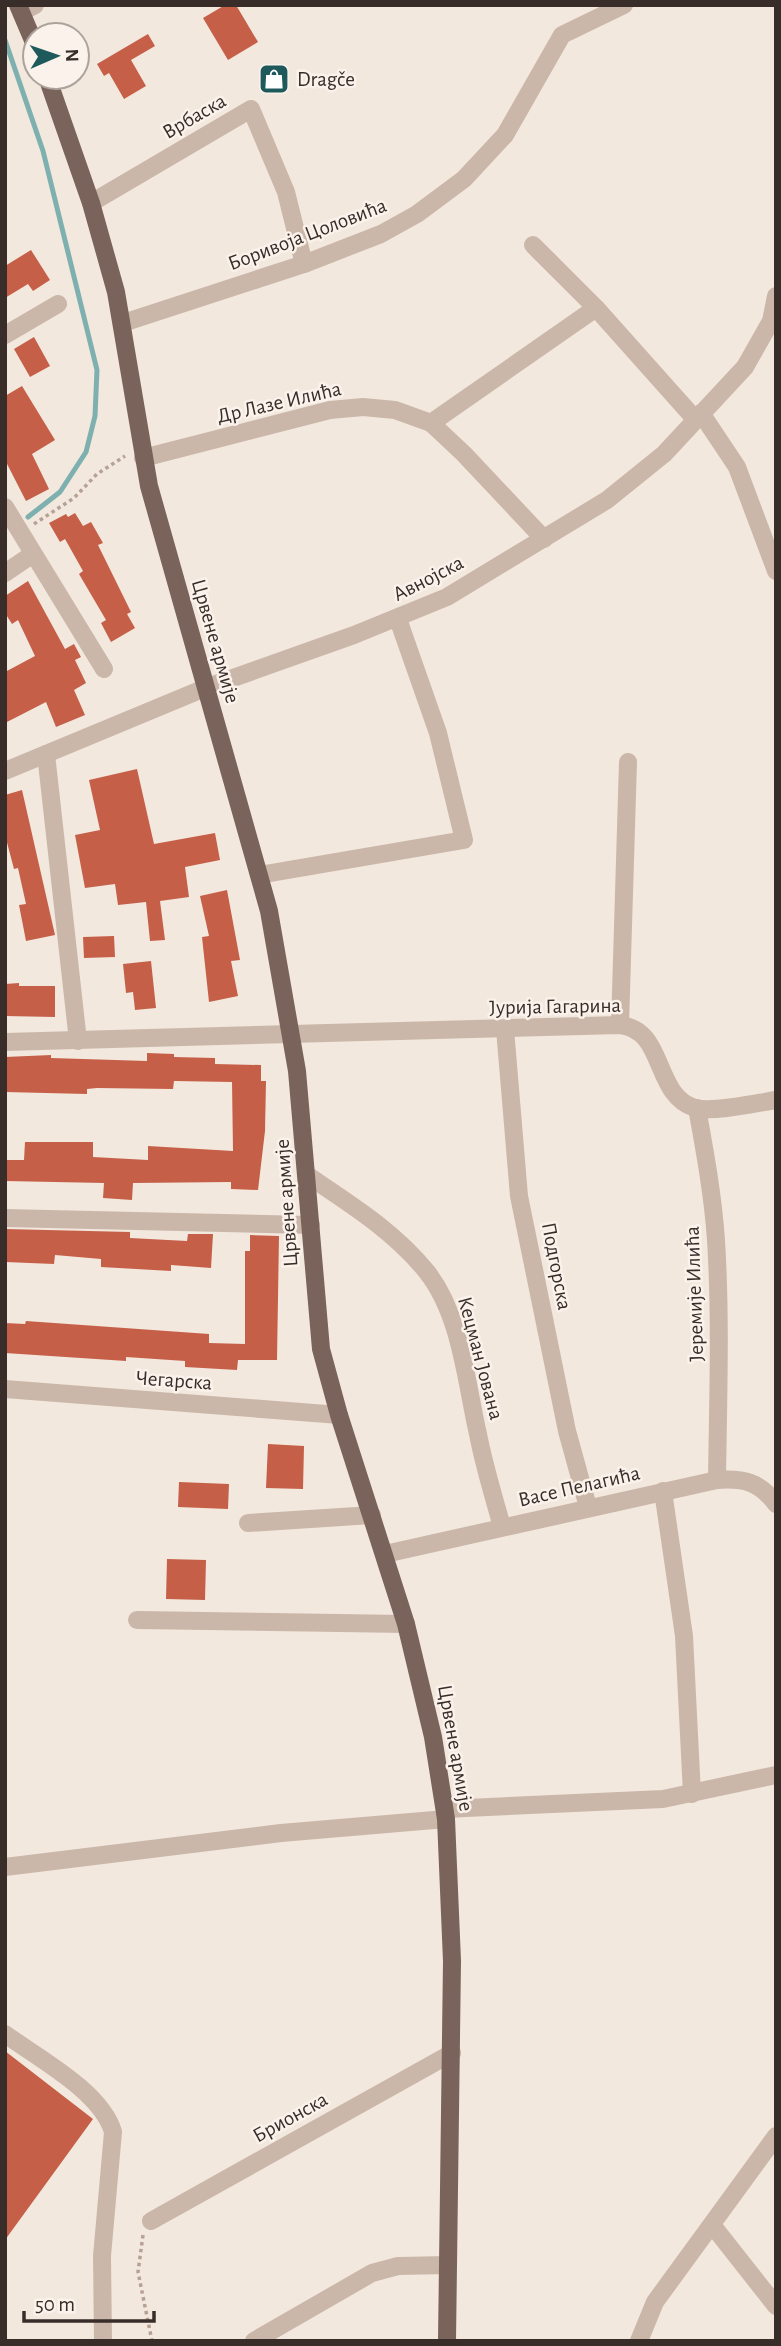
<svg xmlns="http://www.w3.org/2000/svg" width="781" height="2346" font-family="'Alegreya Sans',sans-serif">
	<rect width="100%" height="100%" fill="#f3e8de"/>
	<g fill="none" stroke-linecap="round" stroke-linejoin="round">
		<polyline stroke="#7db0af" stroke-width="5" points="5,40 43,151 97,370 95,416 86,452 60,492 28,517"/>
	</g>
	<g fill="#c65f48">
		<polygon points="225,5 236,5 258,42 228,60 203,18"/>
		<polygon points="148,34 155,46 131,60 146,86 124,99 109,73 104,76 97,64"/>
		<polygon points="31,250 50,280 33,291 28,284 5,298 5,266"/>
		<polygon points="34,337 50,366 30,377 14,349"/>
		<polygon points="22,386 55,440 32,454 49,489 26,501 5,460 5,396"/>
		<polygon points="75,513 83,526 91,522 103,543 98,545 131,612 127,614 135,628 111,642 101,623 106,620 79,574 83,571 65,539 60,542 49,523 66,514 68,517"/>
		<polygon points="28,581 65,649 74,644 81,657 75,660 86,683 74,690 85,715 56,727 46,702 5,723 5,672 35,656 18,620 12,624 5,613 5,596"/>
		<polygon points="137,769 154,844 215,833 220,860 185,867 189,897 160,901 165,940 150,941 146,902 118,905 115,884 85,888 75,835 100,830 89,780"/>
		<polygon points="22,790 55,935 26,941 19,905 26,904 18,868 14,869 5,835 5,795"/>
		<polygon points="227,890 240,960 231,961 238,996 209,1002 202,937 209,936 200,896"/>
		<polygon points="114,936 115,957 84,958 83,937"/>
		<polygon points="151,961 156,1008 135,1010 133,992 126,993 123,964"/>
		<polygon points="19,983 19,986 55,986 55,1017 5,1016 5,984"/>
		<polygon points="147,1053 174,1054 174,1057 215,1058 215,1064 261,1065 261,1081 266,1081 265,1131 258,1190 231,1189 231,1182 133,1183 132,1200 103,1198 104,1183 5,1181 5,1160 24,1160 25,1142 93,1142 93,1157 148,1160 148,1146 233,1151 232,1082 174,1081 173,1089 97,1088 87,1089 87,1094 5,1092 5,1057 51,1055 51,1058 147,1061"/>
		<polygon points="5,1229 130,1232 130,1238 187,1241 188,1234 213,1234 211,1268 171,1265 171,1271 101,1267 101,1259 55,1255 54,1264 5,1262"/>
		<polygon points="250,1235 279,1236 277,1360 238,1360 237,1370 185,1367 185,1361 126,1357 126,1361 5,1353 5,1323 25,1324 26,1321 209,1334 209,1343 245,1344 245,1251 250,1251"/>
		<polygon points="268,1444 304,1446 303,1489 266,1488"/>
		<polygon points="179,1482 229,1484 228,1509 178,1507"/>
		<polygon points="167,1559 206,1560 205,1600 166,1599"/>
		<polygon points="5,2051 93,2119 5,2240"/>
	</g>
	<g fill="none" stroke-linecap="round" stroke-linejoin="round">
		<g stroke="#b7a194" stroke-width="3.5" stroke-dasharray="3.5 3.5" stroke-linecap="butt">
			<polyline points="34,524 74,498 97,474 125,456"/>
			<polyline points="143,2235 138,2272 152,2341"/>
		</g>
		<g stroke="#cbb7aa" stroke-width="18">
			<polyline points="22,12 35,5"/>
			<polyline points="91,203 251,109 286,192 304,264"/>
			<polyline points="533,245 596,308 695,419"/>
			<polyline points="123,323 304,264 381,234 417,214 464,179 505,135 562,35 624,5"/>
			<polyline points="5,335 58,304"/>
			<polyline points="701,413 737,467 776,571"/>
			<polyline points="431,423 596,308"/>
			<polyline points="143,458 330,410 363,407 395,410 431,423 464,454 544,539"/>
			<polyline points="5,507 104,669"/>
			<polyline points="5,573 33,554"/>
			<polyline points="46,754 78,1041"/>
			<polyline points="5,771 205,688 354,635 447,597 607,500 664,454 745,367 771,321 776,296"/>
			<polyline points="259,875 464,840 438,733 398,619"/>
			<polyline points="620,1025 628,762"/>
			<polyline points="505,1029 519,1196 567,1431 588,1507"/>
			<path d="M5,1042L620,1025C666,1030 653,1095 695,1108C713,1113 756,1103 776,1100"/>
			<path d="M697,1108C705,1152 713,1196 716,1240C721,1320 718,1400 717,1480"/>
			<path d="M307,1175C350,1204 394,1231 427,1272C461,1315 466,1382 478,1434C484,1466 494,1497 502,1527"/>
			<polyline points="5,1218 311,1225"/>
			<polyline points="5,1389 339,1415"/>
			<polyline points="663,1491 684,1636 692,1794"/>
			<polyline points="248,1523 372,1515"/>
			<path d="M385,1554L717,1480C744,1478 760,1482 776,1504"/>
			<polyline points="137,1620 406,1624"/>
			<polyline points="445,1809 663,1799 776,1775"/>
			<polyline points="5,1867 281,1833 446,1819"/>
			<path d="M5,2034C38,2058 102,2092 113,2132L102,2256L103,2341"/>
			<polyline points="151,2221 452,2053"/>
			<polyline points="713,2226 776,2306"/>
			<polyline points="254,2341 372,2273 398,2266 448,2265"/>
			<polyline points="639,2341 655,2302 776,2136"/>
		</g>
		<g stroke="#7a635a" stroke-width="18">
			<polyline points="18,5 35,45"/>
			<polyline points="47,77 91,203 116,292 149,486 269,911 297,1071 321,1349 339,1415 406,1624 433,1737 446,1819 452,1961 447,2341"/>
		</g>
	</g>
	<defs>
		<g id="shop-square" transform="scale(1.575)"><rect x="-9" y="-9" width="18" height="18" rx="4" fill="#1e5a5b" stroke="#faf2eb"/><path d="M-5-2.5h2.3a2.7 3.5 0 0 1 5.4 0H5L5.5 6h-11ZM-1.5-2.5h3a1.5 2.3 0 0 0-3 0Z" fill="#fff"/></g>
	</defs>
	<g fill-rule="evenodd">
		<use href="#shop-square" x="274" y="79"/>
	</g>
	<g text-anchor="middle" stroke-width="5" stroke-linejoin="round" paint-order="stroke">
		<g font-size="21" fill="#382d29" stroke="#faf2eb" text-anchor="start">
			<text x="297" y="86">Dragče</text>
		</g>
		<g font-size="21" fill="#382d29" stroke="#faf2eb">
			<text transform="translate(194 116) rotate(-30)" y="7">Врбаска</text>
			<text transform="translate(307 234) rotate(-21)" y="7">Боривоја Цоловића</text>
			<text transform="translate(279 402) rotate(-13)" y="7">Др Лазе Илића</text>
			<text transform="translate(428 578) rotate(-27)" y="7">Авнојска</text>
			<text transform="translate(216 641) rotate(74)" y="7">Црвене армије</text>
			<text transform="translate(555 1006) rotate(-1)" y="7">Јурија Гагарина</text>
			<text transform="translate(286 1203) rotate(-94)" y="7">Црвене армије</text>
			<text transform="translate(557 1266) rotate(79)" y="7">Подгорска</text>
			<text transform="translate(694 1294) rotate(-92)" y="7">Јеремије Илића</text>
			<text transform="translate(481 1358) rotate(75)" y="7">Кецман Јована</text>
			<text transform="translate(174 1380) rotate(4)" y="7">Чегарска</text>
			<text transform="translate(579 1486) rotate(-13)" y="7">Васе Пелагића</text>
			<text transform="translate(456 1748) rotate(80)" y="7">Црвене армије</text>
			<text transform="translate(290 2117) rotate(-29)" y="7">Брионска</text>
		</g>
	</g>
	<rect width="781" height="2346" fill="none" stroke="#382d29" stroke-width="14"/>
	<g transform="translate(56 56) rotate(88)"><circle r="33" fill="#faf2eb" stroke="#aca39d" stroke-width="2"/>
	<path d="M0-5L12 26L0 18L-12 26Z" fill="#1e5a5b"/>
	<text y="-10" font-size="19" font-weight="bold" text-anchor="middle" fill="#382d29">N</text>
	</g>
	<path d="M24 2311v10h130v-10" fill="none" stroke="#382d29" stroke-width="3.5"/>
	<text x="35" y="2311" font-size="21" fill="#382d29" stroke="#faf2eb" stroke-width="5" paint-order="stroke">50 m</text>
</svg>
